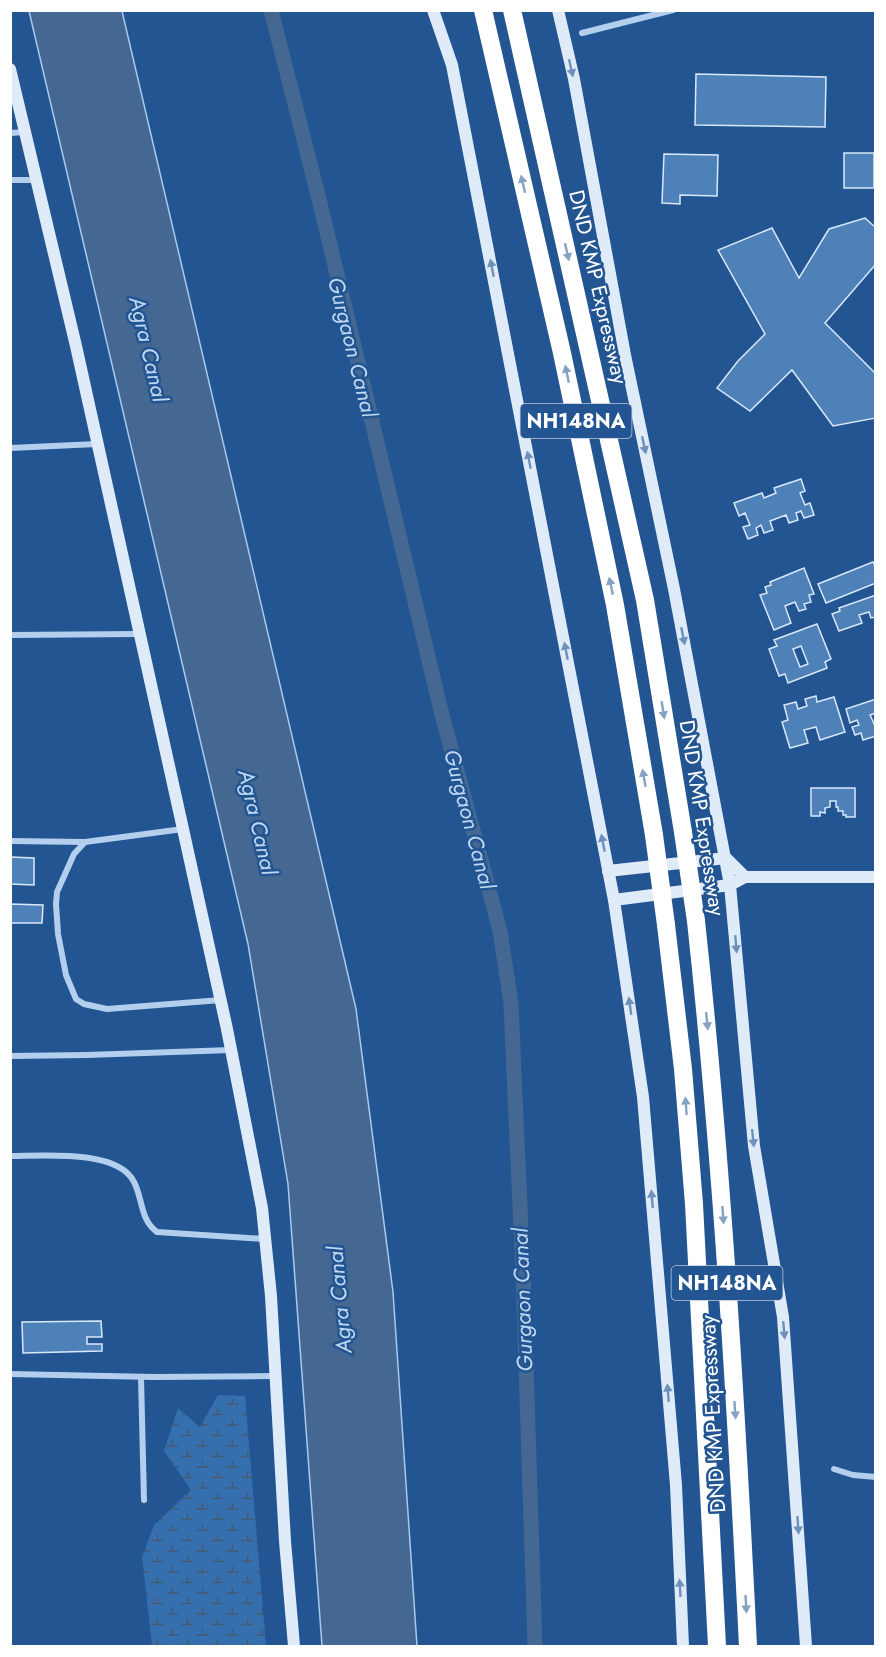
<svg xmlns="http://www.w3.org/2000/svg" width="886" height="1657" font-family="Jost,sans-serif">
	<defs>
		<pattern id="wetland-marsh" width="20" height="14" patternUnits="userSpaceOnUse" patternTransform="scale(1.5)"><rect width="20" height="14" fill="#366fae"/><path d="M1 5h8M5 5V1M11 12h8M15 12V8" fill="none" stroke="#435a73"/></pattern>
	</defs>
	<rect width="100%" height="100%" fill="#225591"/>
	<polygon fill="url(#wetland-marsh)" points="218,1395 245,1396 266,1646 152,1646 142,1557 154,1525 191,1490 164,1451 178,1408 200,1427"/>
	<polygon fill="#446892" stroke="#a8caee" stroke-width="1.5" points="29,11 122,11 356,1009 393,1292 417,1646 322,1646 288,1184 248,944"/>
	<g fill="none" stroke-linecap="round" stroke-linejoin="round">
		<polyline stroke="#446892" stroke-width="15" points="271,10 320,203 441,711 500,931 511,1003 514,1073 523,1272 535,1646"/>
	</g>
	<g fill="#4f81b9" stroke="#d9e8f9" stroke-width="1.5" fill-rule="evenodd">
		<polygon points="696,74 826,77 825,127 695,125"/>
		<rect x="844" y="153" width="30" height="35"/>
		<polygon points="664,154 718,155 717,196 680,195 680,204 662,203"/>
		<polygon points="865,218 876,228 876,264 825,323 876,374 876,418 833,426 792,370 750,411 717,388 738,361 765,334 718,250 772,228 799,278 829,229"/>
		<polygon points="801,479 805,491 800,493 805,505 810,503 814,515 804,518 801,511 796,513 798,520 789,523 786,515 770,521 773,530 764,533 761,525 756,528 758,535 748,539 743,527 750,525 745,513 739,516 734,503 762,493 764,498 776,493 774,488"/>
		<polygon points="873,562 876,568 876,583 826,603 818,584"/>
		<polygon points="804,568 814,594 809,595 811,602 804,604 806,609 799,611 795,602 785,606 791,623 774,630 760,595 767,593 765,587 771,585 770,582"/>
		<polygon points="876,595 876,617 871,618 869,612 859,615 862,623 839,631 832,614 840,611 839,608"/>
		<path d="M817,624L831,659L825,662L827,668L788,683L785,674L779,676L769,649L777,646L774,640ZM801,646L808,664L800,667L793,649Z"/>
		<polygon points="816,696 817,702 834,697 845,732 820,740 816,727 804,730 808,743 790,748 782,722 788,720 784,705 796,702 798,709 807,706 805,699"/>
		<polygon points="876,699 876,713 870,715 876,728 876,736 863,740 861,733 855,735 852,727 859,725 857,720 850,723 846,709"/>
		<polygon points="811,788 855,788 855,817 846,817 846,815 843,815 843,811 838,811 838,807 836,807 836,801 830,801 830,807 825,808 825,813 820,812 820,816 811,816"/>
		<polygon points="10,857 34,858 34,885 10,884"/>
		<polygon points="10,904 43,905 42,923 10,923"/>
		<polygon points="101,1321 102,1337 87,1337 87,1344 102,1344 102,1351 23,1353 22,1322"/>
	</g>
	<g fill="none" stroke-linecap="round" stroke-linejoin="round">
		<g stroke="#b4cfed" stroke-width="6">
			<polyline points="582,33 673,10"/>
			<polyline points="10,133 25,132"/>
			<polyline points="10,180 38,180"/>
			<polyline points="10,448 97,444"/>
			<polyline points="10,635 139,634"/>
			<polyline points="183,829 85,842 74,854 57,892 56,904 58,934 66,975 76,999 84,1004 107,1009 221,1000"/>
			<polyline points="10,841 85,842"/>
			<polyline points="10,1056 87,1055 231,1050"/>
			<path d="M10,1156C42,1156 118,1149 134,1182C143,1199 140,1220 157,1232L265,1239"/>
			<polyline points="10,1374 154,1377 276,1376"/>
			<polyline points="141,1377 144,1500"/>
			<polyline points="834,1469 853,1475 876,1477"/>
		</g>
		<g stroke="#e0ebfa" stroke-width="12">
			<polyline points="433,10 452,65 614,900 643,1097 676,1485 683,1646"/>
			<polyline points="558,10 574,79 625,355 674,589 730,885 754,1146 783,1317 806,1646"/>
			<polyline points="10,69 76,346 183,829 227,1029 262,1208 271,1296 285,1541 294,1646"/>
			<polyline points="608,871 726,858 745,877"/>
			<polyline points="614,900 730,885 745,877 876,877"/>
		</g>
		<g stroke="#fff" stroke-width="18">
			<polyline points="483,10 562,353 615,605 654,835"/>
			<polyline points="512,10 645,600 683,832"/>
			<path d="M696,921C722,1162 736,1404 748,1646"/>
			<polyline points="666,925 683,1069 694,1204 717,1646"/>
		</g>
		<g stroke="#fff" stroke-width="18">
			<polyline points="683,832 696,921"/>
			<polyline points="654,835 666,925"/>
		</g>
	</g>
	<defs><path id="oneway-solid" d="M-6-.8H1V-3.2L6.5 0L1 3.2V.8H-6Z" transform="scale(1.5)"/></defs>
	<g fill="#6e91bb">
		<use href="#oneway-solid" transform="translate(571 68) rotate(77)"/>
		<use href="#oneway-solid" transform="translate(492 268) rotate(-101)"/>
		<use href="#oneway-solid" transform="translate(644 445) rotate(78)"/>
		<use href="#oneway-solid" transform="translate(529 460) rotate(-101)"/>
		<use href="#oneway-solid" transform="translate(683 636) rotate(79)"/>
		<use href="#oneway-solid" transform="translate(566 651) rotate(-101)"/>
		<use href="#oneway-solid" transform="translate(603 843) rotate(-101)"/>
		<use href="#oneway-solid" transform="translate(736 944) rotate(85)"/>
		<use href="#oneway-solid" transform="translate(630 1006) rotate(-98)"/>
		<use href="#oneway-solid" transform="translate(753 1138) rotate(84)"/>
		<use href="#oneway-solid" transform="translate(652 1199) rotate(-95)"/>
		<use href="#oneway-solid" transform="translate(784 1330) rotate(85)"/>
		<use href="#oneway-solid" transform="translate(668 1393) rotate(-95)"/>
		<use href="#oneway-solid" transform="translate(798 1525) rotate(86)"/>
		<use href="#oneway-solid" transform="translate(680 1588) rotate(-93)"/>
	</g>
	<g fill="#85a2c2">
		<use href="#oneway-solid" transform="translate(523 184) rotate(-103)"/>
		<use href="#oneway-solid" transform="translate(567 252) rotate(77)"/>
		<use href="#oneway-solid" transform="translate(567 374) rotate(-102)"/>
		<use href="#oneway-solid" transform="translate(611 586) rotate(-102)"/>
		<use href="#oneway-solid" transform="translate(663 710) rotate(81)"/>
		<use href="#oneway-solid" transform="translate(644 778) rotate(-100)"/>
		<use href="#oneway-solid" transform="translate(707 1021) rotate(84)"/>
		<use href="#oneway-solid" transform="translate(686 1106) rotate(-94)"/>
		<use href="#oneway-solid" transform="translate(723 1215) rotate(86)"/>
		<use href="#oneway-solid" transform="translate(735 1410) rotate(86)"/>
		<use href="#oneway-solid" transform="translate(746 1604) rotate(87)"/>
	</g>
	<g text-anchor="middle" stroke-width="5" stroke-linejoin="round" paint-order="stroke">
		<g fill="#225591" stroke="#bdccde" stroke-width="1.5">
			<rect x="520.5" y="404" width="111" height="34" rx="4.5"/>
			<rect x="671.5" y="1266" width="111" height="34" rx="4.5"/>
		</g>
		<g font-size="20" font-weight="bold" fill="#fff">
			<text x="576" y="428">NH148NA</text>
			<text x="727" y="1290">NH148NA</text>
		</g>
		<g font-size="21" fill="#fff" stroke="#225591">
			<text transform="translate(598 287) rotate(77)" y="7">DND KMP Expressway</text>
			<text transform="translate(702 818) rotate(81)" y="7">DND KMP Expressway</text>
			<text transform="translate(713 1414) rotate(-93)" y="7">DND KMP Expressway</text>
		</g>
		<g font-size="22" font-style="italic" fill="#c0d8f3" stroke="#225591">
			<text transform="translate(353 347) rotate(76)" y="8">Gurgaon Canal</text>
			<text transform="translate(149 349) rotate(77)" y="8">Agra Canal</text>
			<text transform="translate(470 819) rotate(75)" y="8">Gurgaon Canal</text>
			<text transform="translate(258 822) rotate(77)" y="8">Agra Canal</text>
			<text transform="translate(339 1300) rotate(-95)" y="8">Agra Canal</text>
			<text transform="translate(522 1300) rotate(-92)" y="8">Gurgaon Canal</text>
		</g>
	</g>
	<rect width="886" height="1657" fill="none" stroke="#ffffff" stroke-width="24"/>
</svg>
